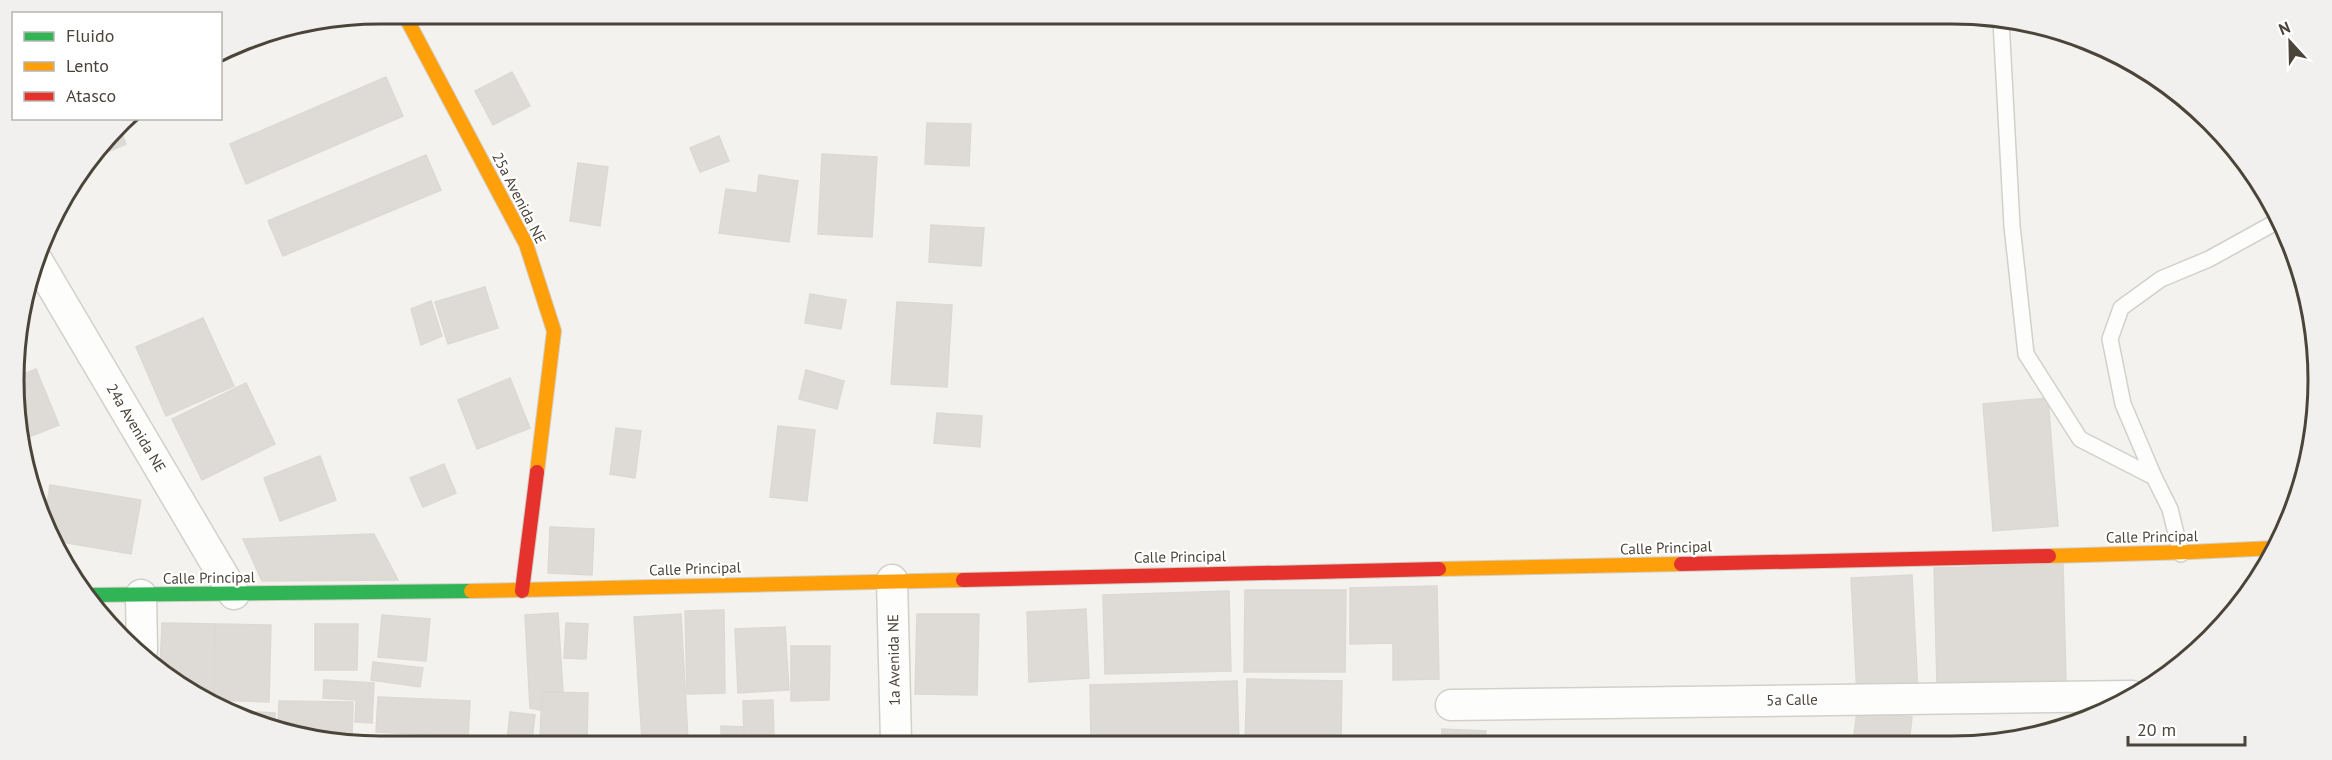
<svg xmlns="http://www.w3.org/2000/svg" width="2332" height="760" font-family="'PT Sans',sans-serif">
	<rect width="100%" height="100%" fill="#f4f2ee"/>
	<g fill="#dedbd6" stroke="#dcd9d4" stroke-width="1.5">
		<polygon points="512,72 530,106 493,125 475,91"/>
		<polygon points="386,77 403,116 246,184 230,144"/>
		<polygon points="927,123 971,124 969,166 925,164"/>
		<polygon points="120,129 126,144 98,156"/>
		<polygon points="719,136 729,161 700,172 690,148"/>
		<polygon points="822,154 877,157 872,237 818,234"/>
		<polygon points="426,155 441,190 283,256 268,221"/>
		<polygon points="578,163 608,167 600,226 570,221"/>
		<polygon points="759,175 798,181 789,242 719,233 726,189 757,193"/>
		<polygon points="931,225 984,228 981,266 929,262"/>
		<polygon points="485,287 498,328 448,344 435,302"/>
		<polygon points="810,294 846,300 841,329 805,323"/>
		<polygon points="431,301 442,336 421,345 411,309"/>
		<polygon points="897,302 952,305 947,387 891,384"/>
		<polygon points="203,318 234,386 166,416 136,347"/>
		<polygon points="36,369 59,425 24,439 19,376"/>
		<polygon points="806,370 844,381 837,409 799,399"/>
		<polygon points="510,378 530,428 477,449 458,400"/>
		<polygon points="246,383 275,444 202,480 172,419"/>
		<polygon points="2048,398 2058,526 1993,531 1983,404"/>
		<polygon points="937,413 982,416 980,447 934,443"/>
		<polygon points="778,426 815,430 807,501 770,497"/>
		<polygon points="616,428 641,431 635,478 610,474"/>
		<polygon points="320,456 336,500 280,521 264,478"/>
		<polygon points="444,464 456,493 423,507 410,478"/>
		<polygon points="50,485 141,500 131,554 56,541 45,516"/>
		<polygon points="550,527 594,529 592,575 548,573"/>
		<polygon points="374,534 398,580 262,581 243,539"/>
		<polygon points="2063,564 2066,682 1937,685 1934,568"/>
		<polygon points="1912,575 1918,693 1857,696 1851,578"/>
		<polygon points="1437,586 1439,679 1393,680 1393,643 1350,644 1350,588"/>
		<polygon points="1245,590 1346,590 1345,672 1244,672"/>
		<polygon points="1229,591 1231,671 1105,674 1103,595"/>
		<polygon points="2242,598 2235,608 2235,599"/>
		<polygon points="1086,609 1089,678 1029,682 1027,612"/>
		<polygon points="724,610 725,693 687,694 685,611"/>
		<polygon points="558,613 563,692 542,692 541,710 530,708 525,615"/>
		<polygon points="681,614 688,740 642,740 634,617"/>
		<polygon points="917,614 979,614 977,695 915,694"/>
		<polygon points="382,615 430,619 426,661 378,657"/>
		<polygon points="162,623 215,624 214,700 177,685 160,668"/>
		<polygon points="566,623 588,624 586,659 564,658"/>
		<polygon points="215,624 271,625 269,702 214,700"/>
		<polygon points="315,624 358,624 357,670 315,670"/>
		<polygon points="785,627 789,690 738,693 735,629"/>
		<polygon points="791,646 830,646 829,700 791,701"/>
		<polygon points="373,662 423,668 420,687 371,680"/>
		<polygon points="1247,679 1342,681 1341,742 1245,742"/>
		<polygon points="324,680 374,683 372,723 355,722 356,700 323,698"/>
		<polygon points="1237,681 1239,742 1091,741 1090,685"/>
		<polygon points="542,692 588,693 587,740 540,740"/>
		<polygon points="378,697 470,701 468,740 438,740 438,735 376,732"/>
		<polygon points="773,700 774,740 744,740 743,701"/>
		<polygon points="279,701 353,702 352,738 302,737 278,727"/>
		<polygon points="239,711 275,713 275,725"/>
		<polygon points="1857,711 1912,717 1909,743 1853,743"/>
		<polygon points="510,712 535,715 532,740 507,740"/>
		<polygon points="721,726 744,727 744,740 721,740"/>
		<polygon points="1442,729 1486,731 1485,742 1442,742"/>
	</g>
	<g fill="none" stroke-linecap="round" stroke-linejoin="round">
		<g stroke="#d2d0cb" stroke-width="18">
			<g id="lane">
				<polyline points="2001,21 2012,226 2026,354 2080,439 2154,477 2170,509 2181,554"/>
				<polyline points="2154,477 2123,404 2110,339 2121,308 2161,279 2209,259 2276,222"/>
			</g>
		</g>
		<g stroke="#d2d0cb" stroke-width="33">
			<g id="street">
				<polyline points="38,262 234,594"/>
				<polyline points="892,580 896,741"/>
				<polyline points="141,595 142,650"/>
				<polyline points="1451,705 2132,696"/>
			</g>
		</g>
		<g stroke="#d3cfc5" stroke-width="16">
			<polyline id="fast" points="87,595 471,591"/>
		</g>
		<g stroke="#d3cfc5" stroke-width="16">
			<g id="slow">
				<polyline points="404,14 526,244 554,331 537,472"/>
				<polyline points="2049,556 2190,552 2275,548"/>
				<polyline points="1439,569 1681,564"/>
				<polyline points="471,591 963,580"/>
			</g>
		</g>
		<g stroke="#d3cfc5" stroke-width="16">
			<g id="jam">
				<polyline points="1681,564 2049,556"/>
				<polyline points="963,580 1439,569"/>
				<polyline points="522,591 537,472"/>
			</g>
		</g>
		<use href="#lane" stroke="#fdfdfc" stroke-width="15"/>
		<use href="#street" stroke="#fdfdfc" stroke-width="30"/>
		<use href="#fast" stroke="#30b455" stroke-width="14"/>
		<use href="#slow" stroke="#ff9f0a" stroke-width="14"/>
		<use href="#jam" stroke="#e5322d" stroke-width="14"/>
	</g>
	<g text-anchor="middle" stroke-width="4.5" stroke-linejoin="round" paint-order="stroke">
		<g font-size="15" fill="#4b4439" stroke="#fff">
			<text transform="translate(519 198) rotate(63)" y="5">25a Avenida NE</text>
			<text transform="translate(136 428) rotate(59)" y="5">24a Avenida NE</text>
			<text transform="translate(2152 537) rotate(-1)" y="5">Calle Principal</text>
			<text transform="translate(1666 548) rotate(-2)" y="5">Calle Principal</text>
			<text transform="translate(1180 557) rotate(-1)" y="5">Calle Principal</text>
			<text transform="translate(695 569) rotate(-2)" y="5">Calle Principal</text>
			<text transform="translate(209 578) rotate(-1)" y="5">Calle Principal</text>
			<text transform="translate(894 660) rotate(-91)" y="5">1a Avenida NE</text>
			<text transform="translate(1792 700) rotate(-1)" y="5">5a Calle</text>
		</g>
	</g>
	<path d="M0 0H2332V760H0ZM380 24H1952A356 356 0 0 1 2308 380V380A356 356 0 0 1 1952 736H380A356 356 0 0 1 24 380V380A356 356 0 0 1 380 24Z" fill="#f1f0ef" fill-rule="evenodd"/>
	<path fill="none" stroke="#4b4439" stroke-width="3" d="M380 24H1952A356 356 0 0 1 2308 380V380A356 356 0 0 1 1952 736H380A356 356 0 0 1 24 380V380A356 356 0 0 1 380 24Z"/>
	<rect x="12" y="12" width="210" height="108" fill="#ffffff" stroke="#b7b4b0" stroke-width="1.5"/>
	<rect x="24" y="32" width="30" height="9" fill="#30b455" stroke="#b7b4b0" stroke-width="1.5"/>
	<text x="66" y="42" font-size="18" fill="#4b4439">Fluido</text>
	<rect x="24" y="62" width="30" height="9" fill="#ff9f0a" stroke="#b7b4b0" stroke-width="1.5"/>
	<text x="66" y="72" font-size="18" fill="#4b4439">Lento</text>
	<rect x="24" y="92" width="30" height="9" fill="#e5322d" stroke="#b7b4b0" stroke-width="1.5"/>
	<text x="66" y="102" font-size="18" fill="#4b4439">Atasco</text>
	<g transform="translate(2290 42) rotate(338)" stroke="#ffffff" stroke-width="4.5" paint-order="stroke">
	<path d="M0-4.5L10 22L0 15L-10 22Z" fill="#4b4439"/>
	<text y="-9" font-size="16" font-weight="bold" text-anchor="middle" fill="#4b4439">N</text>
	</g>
	<path d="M2128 736v9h117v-9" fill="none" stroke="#4b4439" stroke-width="3"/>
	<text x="2137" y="736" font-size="18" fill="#4b4439" stroke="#ffffff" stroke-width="4.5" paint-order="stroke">20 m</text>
</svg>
